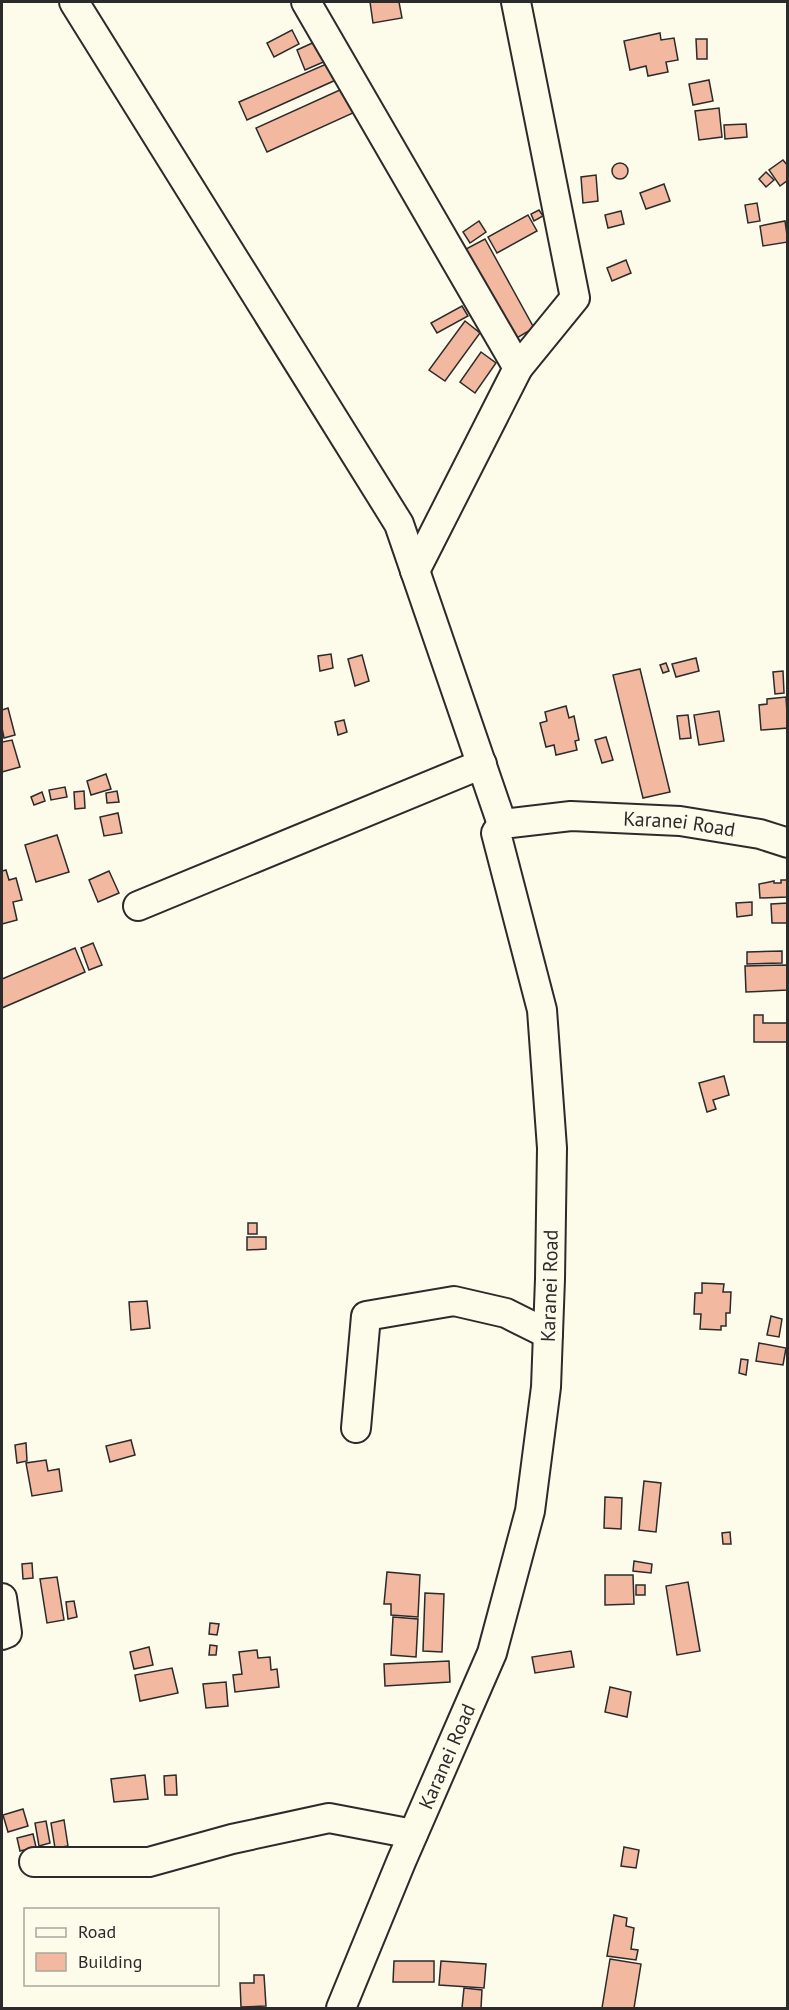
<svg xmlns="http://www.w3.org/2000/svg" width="789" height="2010" font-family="'PT Sans',sans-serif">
	<rect width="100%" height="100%" fill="#fdfbea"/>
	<g fill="#f2b8a0" stroke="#2b2b2b" stroke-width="1.5">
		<polygon points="370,2 399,2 402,18 373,23"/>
		<polygon points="292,30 299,44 274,57 267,43"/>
		<polygon points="660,33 661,40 674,38 678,60 666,62 668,72 648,76 646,66 630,70 624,41"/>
		<polygon points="696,39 707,39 707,59 697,59"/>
		<polygon points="319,40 328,60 305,70 297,50"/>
		<polygon points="331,62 338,79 247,120 239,102"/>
		<polygon points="709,80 713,101 693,105 689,84"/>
		<polygon points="342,89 353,113 267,152 256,128"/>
		<polygon points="719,108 722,137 699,140 695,111"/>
		<polygon points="746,124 747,137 725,139 724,125"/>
		<polygon points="783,160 788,166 788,180 780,186 769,170"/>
		<circle cx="620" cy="171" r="8"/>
		<polygon points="766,172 774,180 766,187 759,179"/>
		<polygon points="596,175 598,201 583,203 581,177"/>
		<polygon points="664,184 670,201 646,209 640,193"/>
		<polygon points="757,203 760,221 748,223 745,205"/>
		<polygon points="539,210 543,216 534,221 531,214"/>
		<polygon points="621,211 624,224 608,228 605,215"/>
		<polygon points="528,215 537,231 497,253 488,237"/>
		<polygon points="479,221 486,232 470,243 463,232"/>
		<polygon points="785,221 788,242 763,246 760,226"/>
		<polygon points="485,239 534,328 515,339 466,249"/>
		<polygon points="626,260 631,273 612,281 607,268"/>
		<polygon points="462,306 468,316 437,333 431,323"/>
		<polygon points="465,321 480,333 445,381 429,370"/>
		<polygon points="481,352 496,363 475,393 460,382"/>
		<polygon points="331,654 333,668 320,671 318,656"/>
		<polygon points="362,655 369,681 355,686 348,659"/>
		<polygon points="696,658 699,671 676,677 672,664"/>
		<polygon points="666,663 669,671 663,673 660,665"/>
		<polygon points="640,669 670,792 643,798 613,675"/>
		<polygon points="783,671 784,693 775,694 773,672"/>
		<polygon points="786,697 788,728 761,730 759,705 767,704 767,699"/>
		<polygon points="566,706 569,718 574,716 579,740 575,741 577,750 556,755 554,745 546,747 540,723 547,721 545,712"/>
		<polygon points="8,708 15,735 4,738 2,728 2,710"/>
		<polygon points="719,711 724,741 699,745 694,715"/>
		<polygon points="688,715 691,738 680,739 677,716"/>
		<polygon points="344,720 347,732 338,735 335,722"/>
		<polygon points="606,737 613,760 602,763 595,740"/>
		<polygon points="12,740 20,767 2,772 2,742"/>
		<polygon points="106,774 111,789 91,795 87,781"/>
		<polygon points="65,787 67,797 51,800 49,790"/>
		<polygon points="84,791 85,808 75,809 74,792"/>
		<polygon points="117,791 119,802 107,803 106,793"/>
		<polygon points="42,792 45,801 34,805 31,797"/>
		<polygon points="118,813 122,833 104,836 100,817"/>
		<polygon points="57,835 69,872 36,882 25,845"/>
		<polygon points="6,870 9,880 16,878 22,900 13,902 17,920 2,924 2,871"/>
		<polygon points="109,871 119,893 98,902 89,880"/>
		<polygon points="781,880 788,880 788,897 760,898 759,884 774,881 774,883 781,883"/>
		<polygon points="752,902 752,915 737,917 736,903"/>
		<polygon points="788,903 788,923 772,923 771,904"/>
		<polygon points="93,943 102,965 89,970 81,948"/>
		<polygon points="75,948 85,972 2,1008 2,979"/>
		<polygon points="782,951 782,963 747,964 747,952"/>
		<polygon points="788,965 788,990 746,992 745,966"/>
		<polygon points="754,1015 763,1015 763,1023 788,1023 788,1042 754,1042"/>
		<polygon points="724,1076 729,1095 713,1100 716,1109 707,1112 699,1083"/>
		<rect x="248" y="1223" width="9" height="11"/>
		<polygon points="247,1237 266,1237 266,1249 247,1250"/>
		<polygon points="702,1283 724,1284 723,1292 731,1292 730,1313 726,1313 726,1326 721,1326 721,1330 700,1329 701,1314 694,1314 695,1293 702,1293"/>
		<polygon points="147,1301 150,1328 131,1330 129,1302"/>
		<polygon points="771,1316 782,1319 779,1337 767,1335"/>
		<polygon points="759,1343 786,1348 783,1365 756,1361"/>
		<polygon points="741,1359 748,1360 746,1375 739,1373"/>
		<polygon points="131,1440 135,1455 110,1462 106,1446"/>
		<polygon points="26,1443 27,1461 17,1463 15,1445"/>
		<polygon points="46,1460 48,1471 59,1469 62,1491 32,1496 26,1463"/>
		<polygon points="644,1481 661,1483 656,1532 639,1530"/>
		<polygon points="605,1497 622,1498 621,1529 604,1528"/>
		<polygon points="730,1532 731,1544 723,1544 722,1533"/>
		<polygon points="634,1561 652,1564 651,1573 633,1571"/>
		<polygon points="32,1563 33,1578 23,1579 22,1564"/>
		<polygon points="387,1572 420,1575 418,1617 391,1615 391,1604 384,1604"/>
		<polygon points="605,1575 633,1575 634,1604 605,1605"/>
		<polygon points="57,1577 64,1620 47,1623 40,1579"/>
		<polygon points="688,1582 700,1651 677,1655 666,1586"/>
		<rect x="636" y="1585" width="9" height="10"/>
		<polygon points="425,1593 444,1594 442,1652 423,1651"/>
		<polygon points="74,1601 77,1617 68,1619 66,1602"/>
		<polygon points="393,1617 418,1619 416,1657 391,1655"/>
		<polygon points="210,1623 219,1624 217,1635 209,1634"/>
		<polygon points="210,1645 217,1646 216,1655 209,1655"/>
		<polygon points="149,1647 153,1665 134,1669 130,1652"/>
		<polygon points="257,1650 258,1658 270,1657 271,1670 277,1669 279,1687 235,1692 233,1675 242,1674 239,1652"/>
		<polygon points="571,1651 574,1667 535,1673 532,1657"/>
		<polygon points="449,1661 450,1682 385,1686 384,1664"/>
		<polygon points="172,1668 178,1693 140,1701 135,1675"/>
		<polygon points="226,1682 228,1706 206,1708 203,1684"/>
		<polygon points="610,1687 631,1692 627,1717 605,1712"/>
		<polygon points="145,1775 148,1799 114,1802 111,1779"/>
		<polygon points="176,1775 177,1795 165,1795 164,1776"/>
		<polygon points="23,1809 28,1826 8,1832 3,1815"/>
		<polygon points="64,1820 68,1846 55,1848 51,1823"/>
		<polygon points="46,1821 50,1843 39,1846 35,1823"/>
		<polygon points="33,1834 36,1847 20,1851 17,1838"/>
		<polygon points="624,1847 639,1850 636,1868 621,1866"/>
		<polygon points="614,1915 627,1918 626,1926 634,1928 631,1949 638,1950 636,1960 607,1956"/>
		<polygon points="610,1959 641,1964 634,2008 602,2008"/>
		<polygon points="394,1961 434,1961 434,1982 393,1982"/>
		<polygon points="441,1961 486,1964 484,1988 439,1985"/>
		<polygon points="254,1975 264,1975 266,2006 241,2007 240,1983 254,1983"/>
		<polygon points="464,1988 482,1990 481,2008 462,2008"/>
	</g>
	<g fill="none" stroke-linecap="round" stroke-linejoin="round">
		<g stroke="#2b2b2b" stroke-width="32">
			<g id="minor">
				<polyline points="74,2 399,524 502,824"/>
				<polyline points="306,2 518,368"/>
				<polyline points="415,571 518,368 575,298 516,2"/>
				<polyline points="138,906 482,764"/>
				<polyline points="356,1428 366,1316 454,1301 506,1313 548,1334"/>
				<polyline points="2,1598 7,1633 2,1635"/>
				<polyline points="34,1862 149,1862 232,1839 329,1818 413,1834"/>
				<path id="s1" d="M341,2008L401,1862L492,1653L530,1511L546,1387L550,1279L552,1148L542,1010L496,833L502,824L571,816L680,821L760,834L788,843"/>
			</g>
		</g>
		<use href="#minor" stroke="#fdfbea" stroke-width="28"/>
	</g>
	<g text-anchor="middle" stroke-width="4.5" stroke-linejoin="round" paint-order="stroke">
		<g font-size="20" fill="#2b2b2b" stroke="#fdfbea">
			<text dy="7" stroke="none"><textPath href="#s1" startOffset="1407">Karanei Road</textPath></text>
			<text dy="7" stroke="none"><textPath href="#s1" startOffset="759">Karanei Road</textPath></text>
			<text dy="7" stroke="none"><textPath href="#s1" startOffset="273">Karanei Road</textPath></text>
		</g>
	</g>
	<rect width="789" height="2010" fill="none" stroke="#2b2b2b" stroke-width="6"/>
	<rect x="24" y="1908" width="195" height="78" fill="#fdfbea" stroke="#a9a89e" stroke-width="1.5"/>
	<rect x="36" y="1928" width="30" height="9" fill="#fdfbea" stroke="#a9a89e" stroke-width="1.5"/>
	<text x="78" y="1938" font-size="18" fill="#2b2b2b">Road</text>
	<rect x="36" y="1953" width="30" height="18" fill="#f2b8a0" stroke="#a9a89e" stroke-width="1.5"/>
	<text x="78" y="1968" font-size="18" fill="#2b2b2b">Building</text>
</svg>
